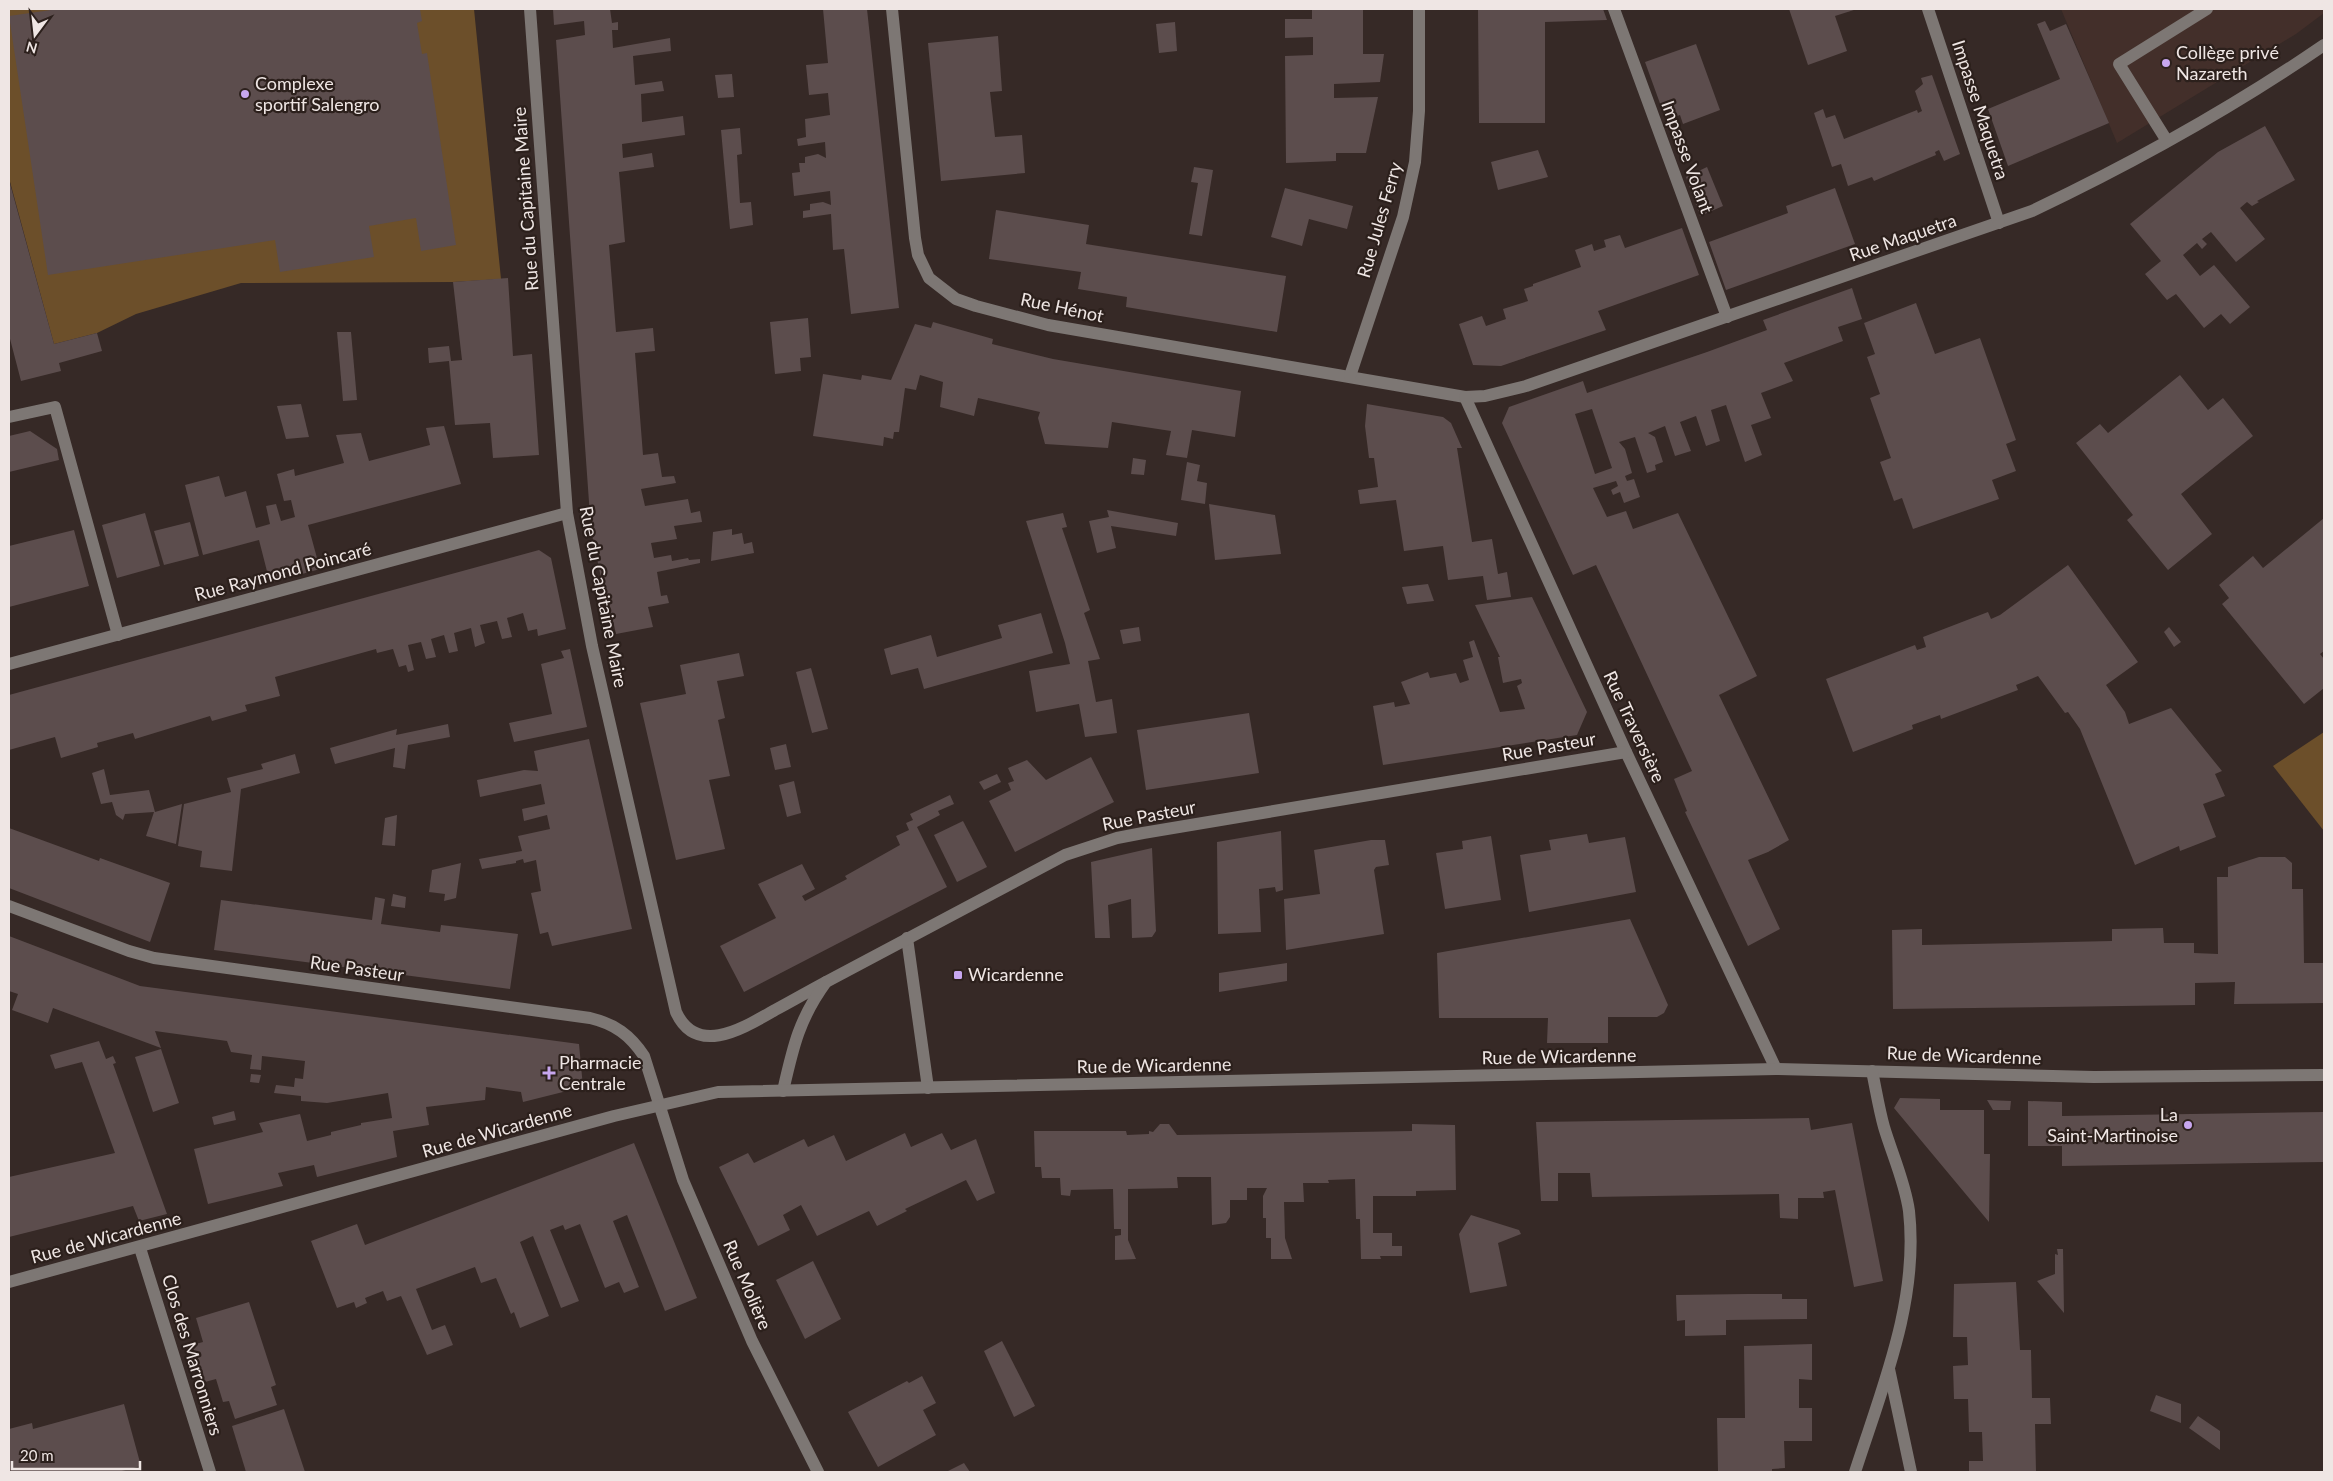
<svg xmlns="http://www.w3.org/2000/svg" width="2333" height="1481" font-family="Lato,sans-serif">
	<rect width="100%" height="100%" fill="#362926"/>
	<polygon fill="#432f2a" points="2061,9 2324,9 2324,13 2296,34 2117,143"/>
	<g fill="#6c4f2a">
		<polygon points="9,9 474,9 501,279 453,282 241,283 136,314 97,333 54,344 9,178"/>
		<polygon points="2324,732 2324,831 2273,766"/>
	</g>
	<g fill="#5c4d4d" fill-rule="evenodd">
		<polygon points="58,9 420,9 422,21 417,23 422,54 427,53 456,245 421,251 416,218 369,226 374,257 280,272 275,240 48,275 9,16"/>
		<polygon points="553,9 610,9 612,23 618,22 618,30 612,30 613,48 670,38 671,51 633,56 635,85 662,81 664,91 641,94 642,122 683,116 685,135 622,144 623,158 652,153 654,167 619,172 625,242 609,245 616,332 653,328 655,351 635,353 643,455 658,453 662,477 674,476 676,483 641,489 645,506 688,499 691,513 700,511 702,522 674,526 677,539 651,543 654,558 671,555 672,561 688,558 689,560 700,559 700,563 657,572 661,596 667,595 669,603 648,607 653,627 616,634 612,616 609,616 591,530 556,40 585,35 584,21 554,25"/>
		<polygon points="823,9 867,9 899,308 851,314 844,249 833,250 831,214 803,218 803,211 810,210 810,204 823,202 831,205 830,191 794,196 792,173 800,172 799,163 805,163 805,157 818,154 826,158 825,142 798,146 797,139 806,137 805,119 830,115 828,93 809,95 806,65 828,63"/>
		<polygon points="1312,9 1363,9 1363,54 1384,54 1380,82 1334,84 1334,98 1378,97 1366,153 1336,153 1336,161 1286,163 1285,56 1313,55 1313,37 1285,38 1285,19 1312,19"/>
		<polygon points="1478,9 1603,9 1607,20 1545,22 1545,123 1479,123"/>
		<polygon points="1789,9 1857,9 1835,16 1847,51 1808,65"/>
		<polygon points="2045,21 2050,31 2066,24 2109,123 2008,166 1988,109 2060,79 2037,24"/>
		<polygon points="1175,22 1177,51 1159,53 1156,24"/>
		<polygon points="998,36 1002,91 990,92 995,137 1022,135 1025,173 941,181 928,43"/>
		<polygon points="1696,44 1720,110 1683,124 1680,115 1666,120 1645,62"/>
		<polygon points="732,74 734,97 718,98 715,75"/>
		<polygon points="1932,75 1960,154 1944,161 1939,150 1935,152 1936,155 1874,181 1872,177 1848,186 1841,164 1832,167 1814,113 1823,109 1826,118 1835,115 1844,139 1917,110 1918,113 1922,111 1915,91 1923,84 1921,78"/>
		<polygon points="2265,126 2295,180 2257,201 2259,202 2252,206 2247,202 2240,208 2265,239 2236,262 2211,232 2202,239 2207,244 2202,249 2197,243 2183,255 2200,276 2214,265 2250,307 2230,324 2221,314 2204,328 2176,294 2167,300 2145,274 2161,261 2130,224 2218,152"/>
		<polygon points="740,128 742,154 737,155 740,203 751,202 753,225 730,229 721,130"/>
		<polygon points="1538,150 1548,177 1498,190 1491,162"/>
		<polygon points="1194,167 1213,170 1202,236 1189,234 1198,183 1191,182"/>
		<polygon points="1707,167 1723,206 1700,216 1686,177"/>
		<polygon points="9,180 54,344 97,333 102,351 59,363 61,371 21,381 9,335"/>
		<polygon points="1285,188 1353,206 1347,229 1309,219 1302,246 1271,237"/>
		<polygon points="1835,188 1855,244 1726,290 1709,242 1788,213 1786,206"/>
		<polygon points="996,210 1089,225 1086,244 1286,276 1277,332 1126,307 1127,297 1078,289 1081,272 989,259"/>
		<polygon points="1682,228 1699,275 1598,311 1606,330 1501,366 1473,365 1459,324 1482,316 1486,326 1506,319 1503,309 1528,301 1524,289 1533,286 1533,284 1581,267 1575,250 1592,244 1594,251 1606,247 1604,240 1620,235 1625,248"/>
		<polygon points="508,278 513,356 532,354 539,455 493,458 490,423 455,425 449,361 429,363 428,348 449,346 451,361 462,360 453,282"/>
		<path d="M1852,288L1862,319L1838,327L1843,341L1784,363L1793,381L1761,393L1771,418L1751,425L1762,455L1745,462L1726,405L1711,410L1720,441L1706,446L1696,416L1680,422L1691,451L1675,456L1665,426L1648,433L1655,437L1663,462L1655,465L1656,470L1647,473L1635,437L1619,442L1625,449L1632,473L1625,476L1627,481L1634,479L1640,497L1624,503L1620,492L1613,495L1611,490L1618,486L1616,481L1593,488L1607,517L1626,511L1633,529L1678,513L1757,676L1719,695L1789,840L1768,852L1748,860L1780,929L1748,946L1685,812L1687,811L1674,779L1692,771L1596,565L1573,575L1502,423L1509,407L1583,381L1587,393L1707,352L1767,330L1763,320ZM1592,409L1612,468L1595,474L1575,414Z"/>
		<polygon points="1916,303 1935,354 1980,338 2016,440 2006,444 2016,471 1992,480 1999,499 1913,529 1902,498 1894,501 1880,462 1891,458 1870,398 1880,394 1867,357 1875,354 1864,323"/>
		<polygon points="808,318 811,357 800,358 801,371 775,374 770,322"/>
		<polygon points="933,322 993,339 992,344 1053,359 1241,391 1235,437 1192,430 1187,458 1166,455 1171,431 1112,422 1108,448 1045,444 1038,418 1040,412 978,398 974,416 940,407 943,382 920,375 916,390 905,388 899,432 894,432 893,439 884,437 883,446 813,436 823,374 861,380 862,375 891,380 915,324 931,328"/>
		<polygon points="337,332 351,332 357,400 343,401"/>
		<polygon points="2180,375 2208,410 2223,398 2253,436 2181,494 2212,534 2168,570 2127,520 2133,515 2076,443 2100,424 2108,433"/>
		<polygon points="301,404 309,437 286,439 277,406"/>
		<polygon points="1367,404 1443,417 1451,423 1462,448 1457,448 1472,542 1492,539 1498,574 1507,572 1511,597 1487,600 1483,576 1448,580 1443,546 1404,551 1396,500 1360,504 1358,490 1378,487 1374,458 1369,458 1365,426"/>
		<polygon points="444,426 461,484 308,525 320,569 270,583 259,540 203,555 185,485 219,476 225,497 246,491 256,528 270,524 266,506 276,504 281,521 295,517 291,500 284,501 277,474 294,469 295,476 344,463 336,435 361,433 369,461 430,445 426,428"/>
		<polygon points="30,431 57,449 59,460 9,472 9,436"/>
		<polygon points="1133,458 1146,460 1144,475 1131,474"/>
		<polygon points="1187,462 1200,465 1197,481 1207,483 1205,504 1181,500"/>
		<polygon points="1209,504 1275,515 1281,554 1215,560"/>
		<polygon points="1107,510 1178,523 1176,536 1111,526 1116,548 1097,553 1089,521 1109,517"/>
		<polygon points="145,513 160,566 117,578 102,525"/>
		<polygon points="1063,513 1067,527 1062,528 1090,610 1084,613 1100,659 1088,661 1096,702 1112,699 1117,733 1085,737 1079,704 1036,712 1029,671 1070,664 1065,643 1026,521"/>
		<polygon points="2324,518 2324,651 2320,654 2324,659 2324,688 2304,704 2222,604 2229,598 2219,585 2253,556 2263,568"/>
		<polygon points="190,522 199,556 164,565 154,531"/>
		<polygon points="732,529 732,535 742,533 744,544 752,542 754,553 711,561 713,532"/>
		<polygon points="74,530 89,586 9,607 9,546"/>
		<polygon points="539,550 551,558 566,629 538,636 537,629 528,631 523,613 507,618 512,637 502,639 497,621 480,625 485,643 475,647 471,628 454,633 458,651 449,653 444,635 431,639 436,657 426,659 421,642 408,645 414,670 408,672 406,665 399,667 393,649 377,653 376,649 275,677 280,696 245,705 247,711 212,721 210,716 135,739 133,733 97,743 98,747 61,758 55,737 9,750 9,695"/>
		<polygon points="2068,565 2138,662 2106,685 2125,712 2129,724 2171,708 2222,771 2215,774 2225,796 2203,804 2216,837 2180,851 2179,846 2135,865 2080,729 2068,712 2065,713 2038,676 2016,685 2018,690 1941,719 1940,715 1912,725 1913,729 1853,752 1826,679 1915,645 1917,650 1926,647 1923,637 1988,612 1991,619 2000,615"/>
		<polygon points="1428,584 1434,601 1407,604 1402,587"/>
		<polygon points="1532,597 1587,712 1577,735 1383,765 1373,706 1394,702 1395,707 1410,704 1401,682 1428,672 1430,678 1456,673 1460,683 1469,680 1463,660 1473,657 1469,642 1474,640 1500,712 1525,709 1517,686 1522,683 1521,679 1503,683 1498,657 1500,657 1475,605"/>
		<polygon points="1041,613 1053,653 924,689 918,668 891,675 884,649 931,635 937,657 1002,638 998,625"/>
		<polygon points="1139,627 1141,641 1123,644 1120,630"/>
		<polygon points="2169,627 2181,642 2174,647 2164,632"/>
		<polygon points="570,649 587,727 514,742 509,723 552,714 541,664 564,658 561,651"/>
		<polygon points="739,653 744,676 717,681 725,718 718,720 730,776 709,780 725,849 676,860 640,703 686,694 680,665"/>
		<polygon points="811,668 828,729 812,733 796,672"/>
		<polygon points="1249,713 1259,773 1146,790 1137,730"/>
		<polygon points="448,724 450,737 408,745 405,769 393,767 395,748 335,764 330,748 397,729 396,735"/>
		<polygon points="589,739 632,929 552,946 548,932 540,934 531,893 541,891 536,860 524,863 523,859 516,861 516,863 482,869 479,859 522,851 518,836 550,829 547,815 524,821 522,809 545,804 541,784 480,797 477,780 524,770 538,771 534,751"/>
		<polygon points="786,744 791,767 775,770 770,748"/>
		<polygon points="295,754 300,773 241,789 232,871 200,867 202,851 178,846 184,804 231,792 227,778 263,769 261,764"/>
		<polygon points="1091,757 1114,802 1015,852 989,801 1011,790 1008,783 1014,781 1008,768 1027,760 1046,780"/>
		<polygon points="104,769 110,795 149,790 155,812 182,804 176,844 146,836 154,812 125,814 123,820 116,815 112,802 101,804 92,773"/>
		<polygon points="997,774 1001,782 984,790 979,782"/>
		<polygon points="794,781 801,813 787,817 779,785"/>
		<polygon points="950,795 954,804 938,811 940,815 917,827 947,887 744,992 720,946 776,918 758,884 802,864 815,889 802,896 805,901 847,879 845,876 900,845 896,836 909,830 906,823 913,820 910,814"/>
		<polygon points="397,815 395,846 382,845 385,818"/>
		<polygon points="963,821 987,867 957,882 934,835"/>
		<polygon points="9,828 99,861 100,858 170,883 150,942 9,888"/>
		<polygon points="1281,831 1283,890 1276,892 1275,887 1259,889 1261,932 1218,934 1217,842"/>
		<polygon points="1587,834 1589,843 1625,837 1636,892 1529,912 1520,855 1551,850 1549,840"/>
		<polygon points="1491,836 1501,900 1445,909 1436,853 1463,849 1462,841"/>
		<polygon points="1371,840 1385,840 1389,865 1376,867 1374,870 1384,934 1286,950 1284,899 1320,894 1314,850"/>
		<polygon points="1152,848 1156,931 1152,937 1132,938 1131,899 1108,905 1110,938 1095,938 1091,862"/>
		<polygon points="2259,857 2285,857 2292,863 2292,889 2303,889 2304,963 2324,963 2324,1003 2234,1004 2235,982 2195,983 2195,1005 1893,1009 1892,930 1922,929 1922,945 2112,941 2112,929 2163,928 2164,943 2194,943 2194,953 2218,954 2217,877 2228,877 2228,867"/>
		<polygon points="461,863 456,898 444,901 445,894 429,892 432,870"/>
		<polygon points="393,894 406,897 405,908 391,906"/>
		<polygon points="375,897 385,899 381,924 440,932 441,925 518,934 510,989 214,950 221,900 372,920"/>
		<polygon points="1630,919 1668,1005 1664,1013 1657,1017 1608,1017 1608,1043 1547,1043 1548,1018 1439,1018 1437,953"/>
		<polygon points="9,936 140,986 579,1044 583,1087 523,1102 521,1092 486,1087 485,1100 426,1107 429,1125 393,1131 397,1157 317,1177 314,1165 278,1173 283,1186 208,1204 194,1149 263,1132 259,1123 300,1114 307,1141 331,1135 331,1132 361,1125 361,1123 392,1118 388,1093 327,1103 301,1101 301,1096 274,1093 276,1085 294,1087 295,1078 303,1079 305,1061 262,1056 261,1070 250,1069 252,1055 231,1052 227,1041 155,1031 161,1048 53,1008 48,1023 12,1010 18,994 9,991"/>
		<polygon points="1287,963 1287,981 1219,992 1219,973"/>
		<polygon points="99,1041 106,1059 113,1056 116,1063 113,1064 167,1214 139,1221 133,1206 9,1237 9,1177 115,1153 82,1062 55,1069 50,1055"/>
		<polygon points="161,1049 179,1103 153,1112 135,1057"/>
		<polygon points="251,1074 261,1075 259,1083 250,1082"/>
		<polygon points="1900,1098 1940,1099 1940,1110 1984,1110 1984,1154 1990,1154 1989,1222 1894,1108"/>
		<polygon points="1987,1100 2011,1101 2010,1110 1993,1110"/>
		<polygon points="2028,1101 2062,1102 2062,1116 2324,1112 2324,1162 2062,1166 2062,1146 2028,1146"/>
		<polygon points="234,1111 236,1120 214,1125 212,1117"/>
		<polygon points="1809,1118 1811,1130 1852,1123 1883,1281 1854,1287 1835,1190 1823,1192 1824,1198 1798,1198 1798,1219 1780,1218 1779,1194 1592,1197 1590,1173 1558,1173 1558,1201 1541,1201 1536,1122"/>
		<polygon points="1160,1124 1169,1124 1177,1135 1412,1131 1412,1124 1455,1125 1456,1190 1416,1191 1416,1196 1373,1196 1373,1233 1392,1233 1392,1246 1402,1246 1402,1256 1380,1256 1381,1259 1361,1259 1360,1219 1356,1219 1355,1179 1328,1180 1329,1183 1303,1183 1304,1202 1284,1202 1285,1238 1292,1259 1271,1259 1271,1238 1266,1238 1266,1218 1263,1218 1263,1196 1267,1188 1247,1188 1247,1200 1230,1200 1230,1217 1226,1223 1212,1225 1211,1177 1177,1177 1178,1188 1128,1189 1128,1240 1136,1259 1115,1260 1115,1236 1121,1235 1121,1229 1114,1229 1113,1189 1071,1190 1070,1196 1061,1195 1060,1178 1042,1178 1041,1167 1035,1167 1034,1131 1126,1131 1127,1135 1149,1134 1149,1131 1153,1132"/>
		<polygon points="905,1133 911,1147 942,1133 951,1150 976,1139 995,1193 977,1201 966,1180 905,1209 907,1211 877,1226 869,1211 817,1236 801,1205 783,1215 790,1230 758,1246 719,1167 748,1153 754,1163 804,1139 808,1147 834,1135 846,1161"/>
		<polygon points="634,1143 697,1298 665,1311 627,1215 613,1221 639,1287 624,1293 619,1282 605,1288 580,1224 565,1230 563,1225 550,1230 579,1301 561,1308 533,1236 520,1242 549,1316 520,1328 514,1312 511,1314 496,1278 481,1283 475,1267 416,1289 432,1330 445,1325 453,1345 427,1355 401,1296 387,1301 383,1291 365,1298 367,1303 356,1308 354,1302 337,1308 311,1241 357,1224 365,1245"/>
		<polygon points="1471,1215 1519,1230 1521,1234 1498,1243 1507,1286 1470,1293 1459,1234"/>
		<polygon points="2057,1249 2063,1249 2064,1313 2037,1281 2055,1274 2055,1254 2058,1255"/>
		<polygon points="813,1261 841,1319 805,1339 776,1280"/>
		<polygon points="2016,1282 2020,1350 2031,1350 2032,1398 2050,1398 2051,1424 2035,1424 2036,1472 1969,1472 1969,1461 1983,1461 1982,1432 1969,1432 1968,1399 1954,1399 1953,1366 1968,1365 1967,1337 1953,1337 1954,1284"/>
		<polygon points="1747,1294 1782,1294 1782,1299 1807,1299 1807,1319 1726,1320 1726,1335 1685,1336 1685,1320 1677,1321 1676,1295"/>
		<polygon points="249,1302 276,1385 271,1387 277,1405 235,1419 229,1401 223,1402 216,1379 205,1382 192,1345 203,1342 196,1318"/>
		<polygon points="1002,1341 1035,1406 1014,1417 984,1351"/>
		<polygon points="1812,1344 1812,1380 1799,1379 1799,1408 1812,1408 1812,1441 1784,1441 1785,1468 1772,1469 1772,1472 1718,1472 1717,1418 1745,1418 1744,1346"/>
		<polygon points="922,1376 936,1403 923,1410 936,1435 878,1467 848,1412 907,1381 909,1383"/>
		<polygon points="2156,1395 2181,1404 2181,1423 2150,1411"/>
		<polygon points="124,1404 141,1466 118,1472 9,1472 9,1429 32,1423 33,1429"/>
		<polygon points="284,1409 305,1472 246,1472 232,1426"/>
		<polygon points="2198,1416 2220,1431 2220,1450 2189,1428"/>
		<polygon points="964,1463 970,1472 946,1472"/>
	</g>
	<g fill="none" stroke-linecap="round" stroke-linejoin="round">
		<g stroke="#7d7774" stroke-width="12">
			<path d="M530,9L567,513L592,646L676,1012C697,1058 745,1027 775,1010C792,1001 809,991 826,982"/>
			<path d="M892,9L915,238L918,255L929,278L956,299L976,306L1048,325L1465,397L1485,396L1526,386L2032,211C2133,163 2232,108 2324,45"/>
			<polyline points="1614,9 1727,317"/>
			<polyline points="1928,9 1999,223"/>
			<polyline points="2167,141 2119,64 2207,9"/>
			<polyline points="1350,376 1403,217 1415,162 1419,111 1419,9"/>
			<polyline points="1465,397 1626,752 1776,1069"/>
			<polyline points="9,417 55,407 118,635"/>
			<polyline points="9,664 567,513"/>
			<path d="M9,906L129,951L154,958L590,1018C615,1024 630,1035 644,1056L683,1180L752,1341L818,1472"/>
			<polyline points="907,938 928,1088"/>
			<path d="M783,1091C793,1047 799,1019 826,982L1065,855L1117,838L1143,833L1626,752"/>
			<polyline points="140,1248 210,1472"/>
			<polyline points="9,1282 614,1116 718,1092 1776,1069 2094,1077 2324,1075"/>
			<polyline points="1889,1369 1911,1472"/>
			<path d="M1855,1472C1882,1388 1919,1301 1909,1211C1905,1182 1892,1154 1884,1127C1879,1109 1876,1090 1872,1071"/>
		</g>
	</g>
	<g fill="#c7a6ef" stroke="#2c201c" stroke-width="2">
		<circle cx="2166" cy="63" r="5"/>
		<circle cx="245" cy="94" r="5"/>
		<rect x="953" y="970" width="10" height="10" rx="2.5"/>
		<path d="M546.5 1065.5h5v5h5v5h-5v5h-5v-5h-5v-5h5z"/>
		<circle cx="2188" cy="1125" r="5"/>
	</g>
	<g text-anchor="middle" stroke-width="4.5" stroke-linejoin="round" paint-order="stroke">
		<g font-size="18" fill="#efe6e4" stroke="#2c201c" text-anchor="start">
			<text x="2176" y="59">Collège privé<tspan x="2176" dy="21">Nazareth</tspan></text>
			<text x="255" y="90">Complexe<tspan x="255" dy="21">sportif Salengro</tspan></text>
			<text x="968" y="981">Wicardenne</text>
			<text x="559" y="1069">Pharmacie<tspan x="559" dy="21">Centrale</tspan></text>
			<text x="2178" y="1121" text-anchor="end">La<tspan x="2178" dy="21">Saint-Martinoise</tspan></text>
		</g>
		<g font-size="18" fill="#efe6e4" stroke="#2c201c">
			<text transform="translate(1980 110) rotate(72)" y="6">Impasse Maquetra</text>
			<text transform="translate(1687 157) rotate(70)" y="6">Impasse Volant</text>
			<text transform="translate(526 199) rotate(-94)" y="6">Rue du Capitaine Maire</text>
			<text transform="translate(1380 220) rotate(-74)" y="6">Rue Jules Ferry</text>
			<text transform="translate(1903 238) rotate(-19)" y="6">Rue Maquetra</text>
			<text transform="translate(1062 308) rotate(12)" y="6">Rue Hénot</text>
			<text transform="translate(283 572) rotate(-15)" y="6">Rue Raymond Poincaré</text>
			<text transform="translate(603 597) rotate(79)" y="6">Rue du Capitaine Maire</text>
			<text transform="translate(1634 727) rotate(65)" y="6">Rue Traversière</text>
			<text transform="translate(1549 747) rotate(-10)" y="6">Rue Pasteur</text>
			<text transform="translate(1149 816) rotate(-11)" y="6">Rue Pasteur</text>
			<text transform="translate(357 969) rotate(8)" y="6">Rue Pasteur</text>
			<text transform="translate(1964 1056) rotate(2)" y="6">Rue de Wicardenne</text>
			<text transform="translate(1559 1057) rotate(-1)" y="6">Rue de Wicardenne</text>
			<text transform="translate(1154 1066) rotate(-1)" y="6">Rue de Wicardenne</text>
			<text transform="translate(497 1131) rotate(-16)" y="6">Rue de Wicardenne</text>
			<text transform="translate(106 1238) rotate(-15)" y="6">Rue de Wicardenne</text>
			<text transform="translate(747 1285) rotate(67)" y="6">Rue Molière</text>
			<text transform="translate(192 1355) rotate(73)" y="6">Clos des Marronniers</text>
		</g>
	</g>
	<rect width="2333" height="1481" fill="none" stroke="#efe6e4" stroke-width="20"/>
	<g transform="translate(35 35) rotate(195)" stroke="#2c201c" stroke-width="4" paint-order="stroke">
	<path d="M0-4L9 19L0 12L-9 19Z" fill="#efe6e4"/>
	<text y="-8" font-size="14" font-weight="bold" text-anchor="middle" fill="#efe6e4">N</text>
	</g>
	<path d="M12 1461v8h128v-8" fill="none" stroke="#efe6e4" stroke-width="2.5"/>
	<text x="20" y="1461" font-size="15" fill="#efe6e4" stroke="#2c201c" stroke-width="4" paint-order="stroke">20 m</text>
</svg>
